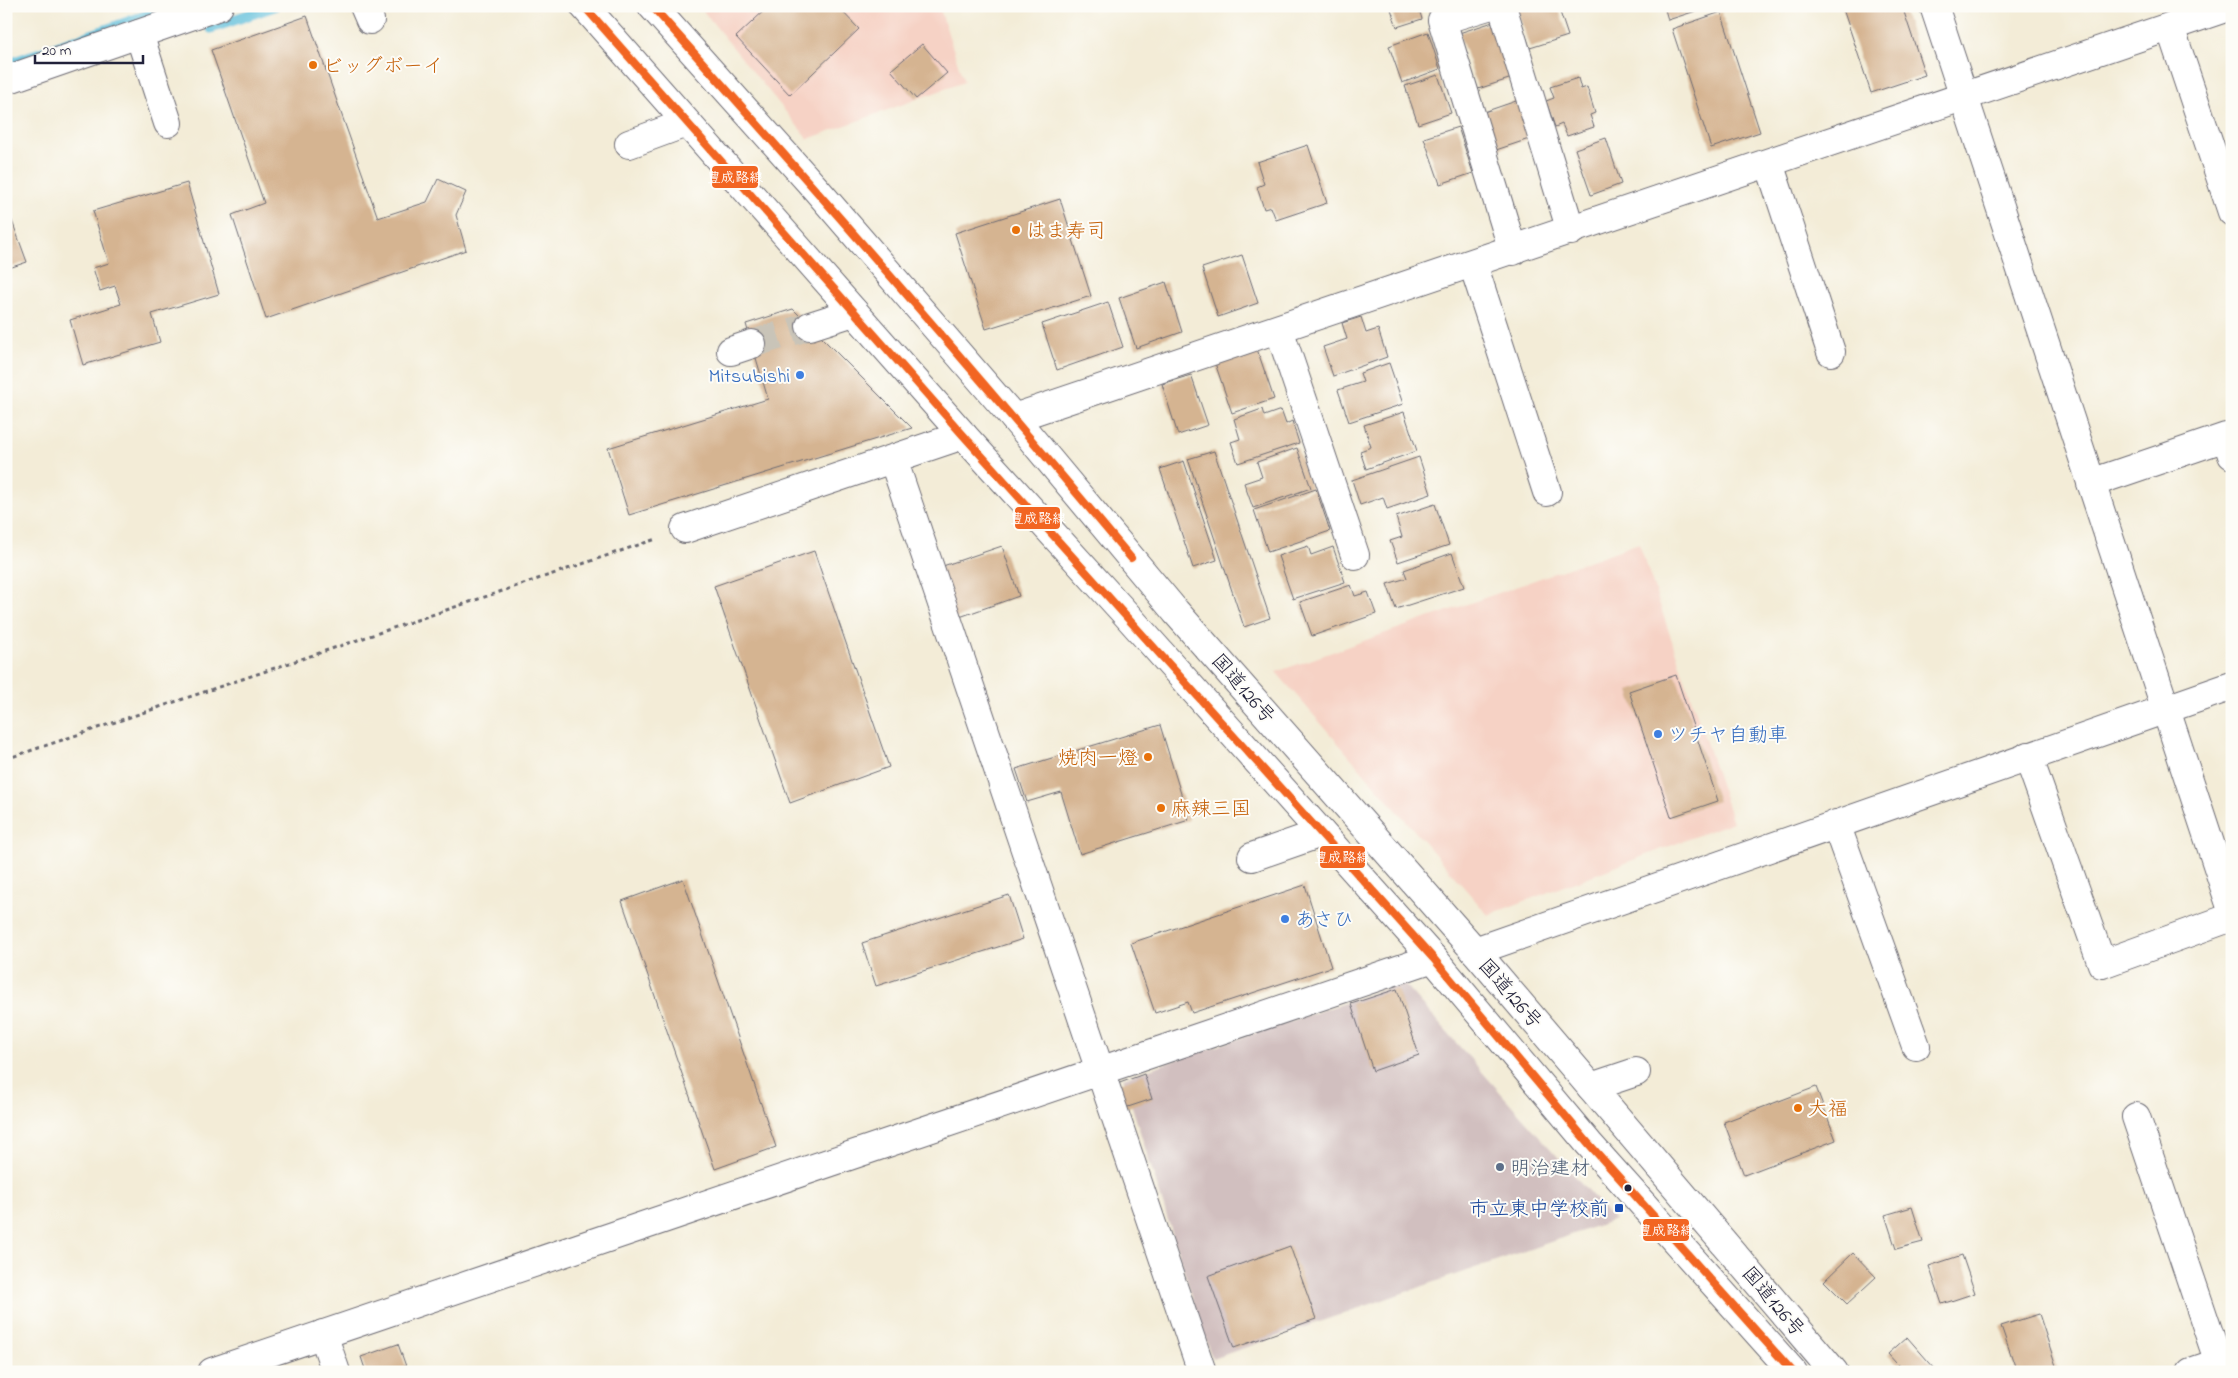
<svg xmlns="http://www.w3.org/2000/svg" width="2238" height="1378" font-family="'Indie Flower','Klee One',sans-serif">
	<rect width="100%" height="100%" fill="#fdfcf7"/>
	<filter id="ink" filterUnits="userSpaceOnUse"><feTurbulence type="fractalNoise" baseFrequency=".02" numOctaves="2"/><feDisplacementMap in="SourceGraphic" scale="10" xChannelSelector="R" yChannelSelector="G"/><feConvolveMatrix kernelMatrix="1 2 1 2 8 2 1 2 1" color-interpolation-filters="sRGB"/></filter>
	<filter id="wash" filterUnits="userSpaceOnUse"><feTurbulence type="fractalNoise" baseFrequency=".0096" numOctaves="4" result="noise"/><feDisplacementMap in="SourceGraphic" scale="20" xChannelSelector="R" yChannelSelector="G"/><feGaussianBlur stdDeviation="1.12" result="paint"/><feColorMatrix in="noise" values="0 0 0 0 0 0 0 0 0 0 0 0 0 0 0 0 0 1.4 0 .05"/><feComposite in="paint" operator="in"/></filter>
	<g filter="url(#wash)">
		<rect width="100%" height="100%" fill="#f3ecd7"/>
		<g fill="#f6d2c5">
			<polygon points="699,6 939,6 964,82 808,139"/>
			<polygon points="1639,543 1733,822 1488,915 1276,672"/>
		</g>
		<polygon fill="#d1bfbf" points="1403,983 1614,1220 1212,1359 1123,1078"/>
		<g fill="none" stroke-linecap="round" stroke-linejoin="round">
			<g stroke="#5bbdda" stroke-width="11">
				<polyline points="211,28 274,6"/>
				<polyline points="6,65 174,6"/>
			</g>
		</g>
		<g id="blocks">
			<g fill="#d5b491">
				<polygon points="769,6 837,6 859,29 790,95 736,37"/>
				<polygon points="1390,6 1418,6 1422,19 1397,27"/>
				<polygon points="1516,6 1558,6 1568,36 1530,48"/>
				<polygon points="1664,6 1708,6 1708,7 1668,20"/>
				<polygon points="1842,6 1902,6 1925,75 1871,93"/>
				<polygon points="1721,12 1760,132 1711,148 1672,29"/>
				<polygon points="307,16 378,218 427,202 438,179 466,192 456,215 466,250 266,319 232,215 264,203 211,50"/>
				<polygon points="1496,21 1515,77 1478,89 1459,33"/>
				<polygon points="1428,32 1440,69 1402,83 1389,46"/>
				<polygon points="922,44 947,73 916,99 891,70"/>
				<polygon points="1438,75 1451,113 1418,124 1405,86"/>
				<polygon points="1578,78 1581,89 1587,87 1595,113 1590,115 1594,127 1567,136 1562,124 1555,127 1546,101 1554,98 1550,87"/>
				<polygon points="1519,100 1532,138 1496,150 1484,112"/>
				<polygon points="1458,127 1473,173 1440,184 1424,138"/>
				<polygon points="1606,138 1621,184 1591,195 1575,149"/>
				<polygon points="1308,145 1327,203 1276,220 1271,207 1264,209 1257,187 1264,184 1257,162"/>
				<polygon points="187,183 219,294 152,314 160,342 83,365 70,320 121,304 115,286 100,291 93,268 109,263 93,211"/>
				<polygon points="1060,199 1091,296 986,329 955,233"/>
				<polygon points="8,210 27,262 6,269 6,211"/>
				<polygon points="1242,255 1258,303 1218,317 1202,268"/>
				<polygon points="1166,282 1182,332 1136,348 1119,298"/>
				<polygon points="1108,302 1123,347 1057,370 1042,324"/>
				<polygon points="793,309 912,428 629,515 608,448 768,399 746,324"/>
				<polygon points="1361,317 1366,333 1378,329 1387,357 1333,376 1323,347 1347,339 1342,323"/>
				<polygon points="1257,349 1274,399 1232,413 1215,363"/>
				<polygon points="1389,363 1403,404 1349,422 1338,390 1363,382 1360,373"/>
				<polygon points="1191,375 1208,425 1178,435 1162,384"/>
				<polygon points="1262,409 1264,416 1281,410 1286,424 1292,421 1299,443 1238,463 1231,442 1240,439 1234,419"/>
				<polygon points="1404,412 1417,451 1366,469 1360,451 1371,447 1364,425"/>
				<polygon points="1297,448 1311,488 1253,508 1244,483 1262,477 1257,462"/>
				<polygon points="1214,451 1270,618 1244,627 1188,459"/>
				<polygon points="1419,457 1431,494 1387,509 1383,497 1360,505 1352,480"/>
				<polygon points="1184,461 1217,560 1193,568 1160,469"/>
				<polygon points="1316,489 1330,531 1268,552 1254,510"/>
				<polygon points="1435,504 1449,545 1398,562 1390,541 1402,537 1396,517"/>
				<polygon points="1002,546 1019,596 954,619 937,568"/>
				<polygon points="1308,546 1311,555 1333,547 1345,582 1293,599 1278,556"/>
				<polygon points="814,551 889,767 790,803 714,586"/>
				<polygon points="1452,553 1464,587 1396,609 1387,584 1407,578 1404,570"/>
				<polygon points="1351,585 1355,596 1368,592 1376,614 1312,636 1300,602"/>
				<polygon points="1676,675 1718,801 1671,817 1629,691"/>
				<polygon points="1160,725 1189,820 1080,854 1061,792 1027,802 1016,769"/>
				<polygon points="683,879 776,1147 715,1169 622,901"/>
				<polygon points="1305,885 1331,967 1192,1013 1188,1002 1155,1013 1131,943"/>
				<polygon points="1009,895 1023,939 876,986 862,943"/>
				<polygon points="1397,989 1419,1055 1373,1071 1351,1004"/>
				<polygon points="1144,1074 1152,1099 1125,1108 1117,1084"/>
				<polygon points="1816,1087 1836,1140 1744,1175 1724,1122"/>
				<polygon points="1912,1207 1923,1242 1896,1249 1885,1215"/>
				<polygon points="1290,1246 1316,1319 1234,1348 1208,1276"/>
				<polygon points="1853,1253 1876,1277 1847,1304 1824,1281"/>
				<polygon points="1962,1255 1975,1293 1942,1304 1929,1266"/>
				<polygon points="2039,1314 2058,1372 2017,1372 2001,1326"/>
				<polygon points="1907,1337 1928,1361 1938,1372 1904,1372 1888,1354"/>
				<polygon points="398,1344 408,1372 366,1372 361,1357"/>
			</g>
		</g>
	</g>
	<g filter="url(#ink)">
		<use href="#blocks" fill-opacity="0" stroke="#6b6972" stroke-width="1"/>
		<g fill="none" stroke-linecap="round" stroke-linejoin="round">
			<polyline stroke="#c9c4b8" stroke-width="28" stroke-dasharray="28 14" stroke-linecap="butt" points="752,344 810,326"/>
			<g stroke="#6b6972" stroke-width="30">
				<g id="minor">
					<polyline points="364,6 370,20"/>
					<polyline points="1488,6 1442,20 1513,251"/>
					<polyline points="1502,6 1571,231"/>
					<polyline points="1934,6 2232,910"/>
					<polyline points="2170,27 2232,212"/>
					<polyline points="139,34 168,123"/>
					<polyline points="6,80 219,6"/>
					<polyline points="629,144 686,123"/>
					<polyline points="1769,163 1831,352"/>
					<polyline points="1473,264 1547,492"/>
					<polyline points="810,326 854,312"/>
					<polyline points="1279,329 1355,555"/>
					<polyline points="731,351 752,344"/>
					<polyline points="1014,418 2231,6"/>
					<polyline points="893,459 1202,1372"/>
					<polyline points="2091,483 2226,437 2232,455"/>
					<polyline points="685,529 963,435"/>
					<polyline points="2028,756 2102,964 2232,917"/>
					<polyline points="1836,824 1916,1046"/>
					<polyline points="1252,857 1321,833"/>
					<polyline points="1475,951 2232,686"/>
					<polyline points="1591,1087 1636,1072"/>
					<polyline points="2136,1117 2219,1363"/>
					<polyline points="323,1334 336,1372"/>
					<polyline points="212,1372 1433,958"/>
					<polyline points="2191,1372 2232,1358"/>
				</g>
			</g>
			<g stroke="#6b6972" stroke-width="30">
				<g id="highway">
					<polyline points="584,6 963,435 1125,613 1433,958 1589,1144 1793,1372"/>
					<polyline points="652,6 816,189 1014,418 1176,612 1475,951 1834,1372"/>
				</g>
			</g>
			<polyline stroke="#6b6972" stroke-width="3" stroke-dasharray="4 4" stroke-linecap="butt" points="6,759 656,539"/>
			<use href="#minor" stroke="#fff" stroke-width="28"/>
			<use href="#highway" stroke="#fff" stroke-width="28"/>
			<g stroke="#fdfcf7" stroke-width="11">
				<g id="bus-1">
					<polyline points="584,6 963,435 1433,958 1589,1144 1793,1372"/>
					<path d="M652,6C815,188 975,371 1131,558"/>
				</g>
			</g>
			<use href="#bus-1" stroke="#f26522" stroke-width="8"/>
		</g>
	</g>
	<g fill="#e8710a" stroke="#fdfcf7" stroke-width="2">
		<circle cx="313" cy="65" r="5"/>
		<circle cx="1016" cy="230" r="5"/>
		<circle cx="1148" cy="757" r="5"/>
		<circle cx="1161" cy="808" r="5"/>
		<circle cx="1798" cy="1108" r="5"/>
	</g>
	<g fill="#3f7fe0" stroke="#fdfcf7" stroke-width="2">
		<circle cx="800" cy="375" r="5"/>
		<circle cx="1658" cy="734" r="5"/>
		<circle cx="1285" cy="919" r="5"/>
	</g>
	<circle fill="#5c6f8a" stroke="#fdfcf7" stroke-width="2" cx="1500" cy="1167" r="5"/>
	<circle fill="#22223b" stroke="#fdfcf7" stroke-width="2" cx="1628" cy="1188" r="4.5"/>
	<rect fill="#1a4fb4" stroke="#fdfcf7" stroke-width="2" x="1614" y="1203" width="10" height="10" rx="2.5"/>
	<g text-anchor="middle" stroke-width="4" stroke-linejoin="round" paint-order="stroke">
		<g font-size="20" fill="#c56008" stroke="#fdfcf7" text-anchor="start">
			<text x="323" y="72">ビッグボーイ</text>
			<text x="1026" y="237">はま寿司</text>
			<text x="1138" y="764" text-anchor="end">焼肉一燈</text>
			<text x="1171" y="815">麻辣三国</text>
			<text x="1808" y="1115">大福</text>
		</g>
		<g font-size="20" fill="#366cbe" stroke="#fdfcf7" text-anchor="start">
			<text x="790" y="382" text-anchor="end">Mitsubishi</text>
			<text x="1668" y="741">ツチヤ自動車</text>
			<text x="1295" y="926">あさひ</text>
		</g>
		<g font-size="20" fill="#22223b" stroke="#fdfcf7">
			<text transform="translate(1244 688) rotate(49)" y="7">国道126号</text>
			<text transform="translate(1511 993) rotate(49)" y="7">国道126号</text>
			<text transform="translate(1774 1301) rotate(50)" y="7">国道126号</text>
		</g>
		<g font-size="20" fill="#4e5e75" stroke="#fdfcf7" text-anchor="start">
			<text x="1510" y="1174">明治建材</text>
		</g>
		<g font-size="20" fill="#164399" stroke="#fdfcf7" text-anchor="end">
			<text x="1609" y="1215">市立東中学校前</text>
		</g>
	</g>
	<g stroke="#fdfcf7" stroke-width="2">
		<rect x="711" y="165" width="48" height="24" rx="5" fill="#f26522"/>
		<rect x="1014" y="506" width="47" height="24" rx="5" fill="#f26522"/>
		<rect x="1319" y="845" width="47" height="24" rx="5" fill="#f26522"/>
		<rect x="1642" y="1218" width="48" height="24" rx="5" fill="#f26522"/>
	</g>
	<g font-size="14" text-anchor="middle" font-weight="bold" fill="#fff">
		<text x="735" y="182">豊成路線</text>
		<text x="1038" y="523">豊成路線</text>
		<text x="1342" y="862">豊成路線</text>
		<text x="1666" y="1235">豊成路線</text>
	</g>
	<rect width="2238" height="1378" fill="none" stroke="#fdfcf7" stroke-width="25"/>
	<path d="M35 55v8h108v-8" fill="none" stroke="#22223b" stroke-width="2.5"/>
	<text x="42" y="55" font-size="15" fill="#22223b" stroke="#fdfcf7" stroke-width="4" paint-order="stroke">20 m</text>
</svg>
